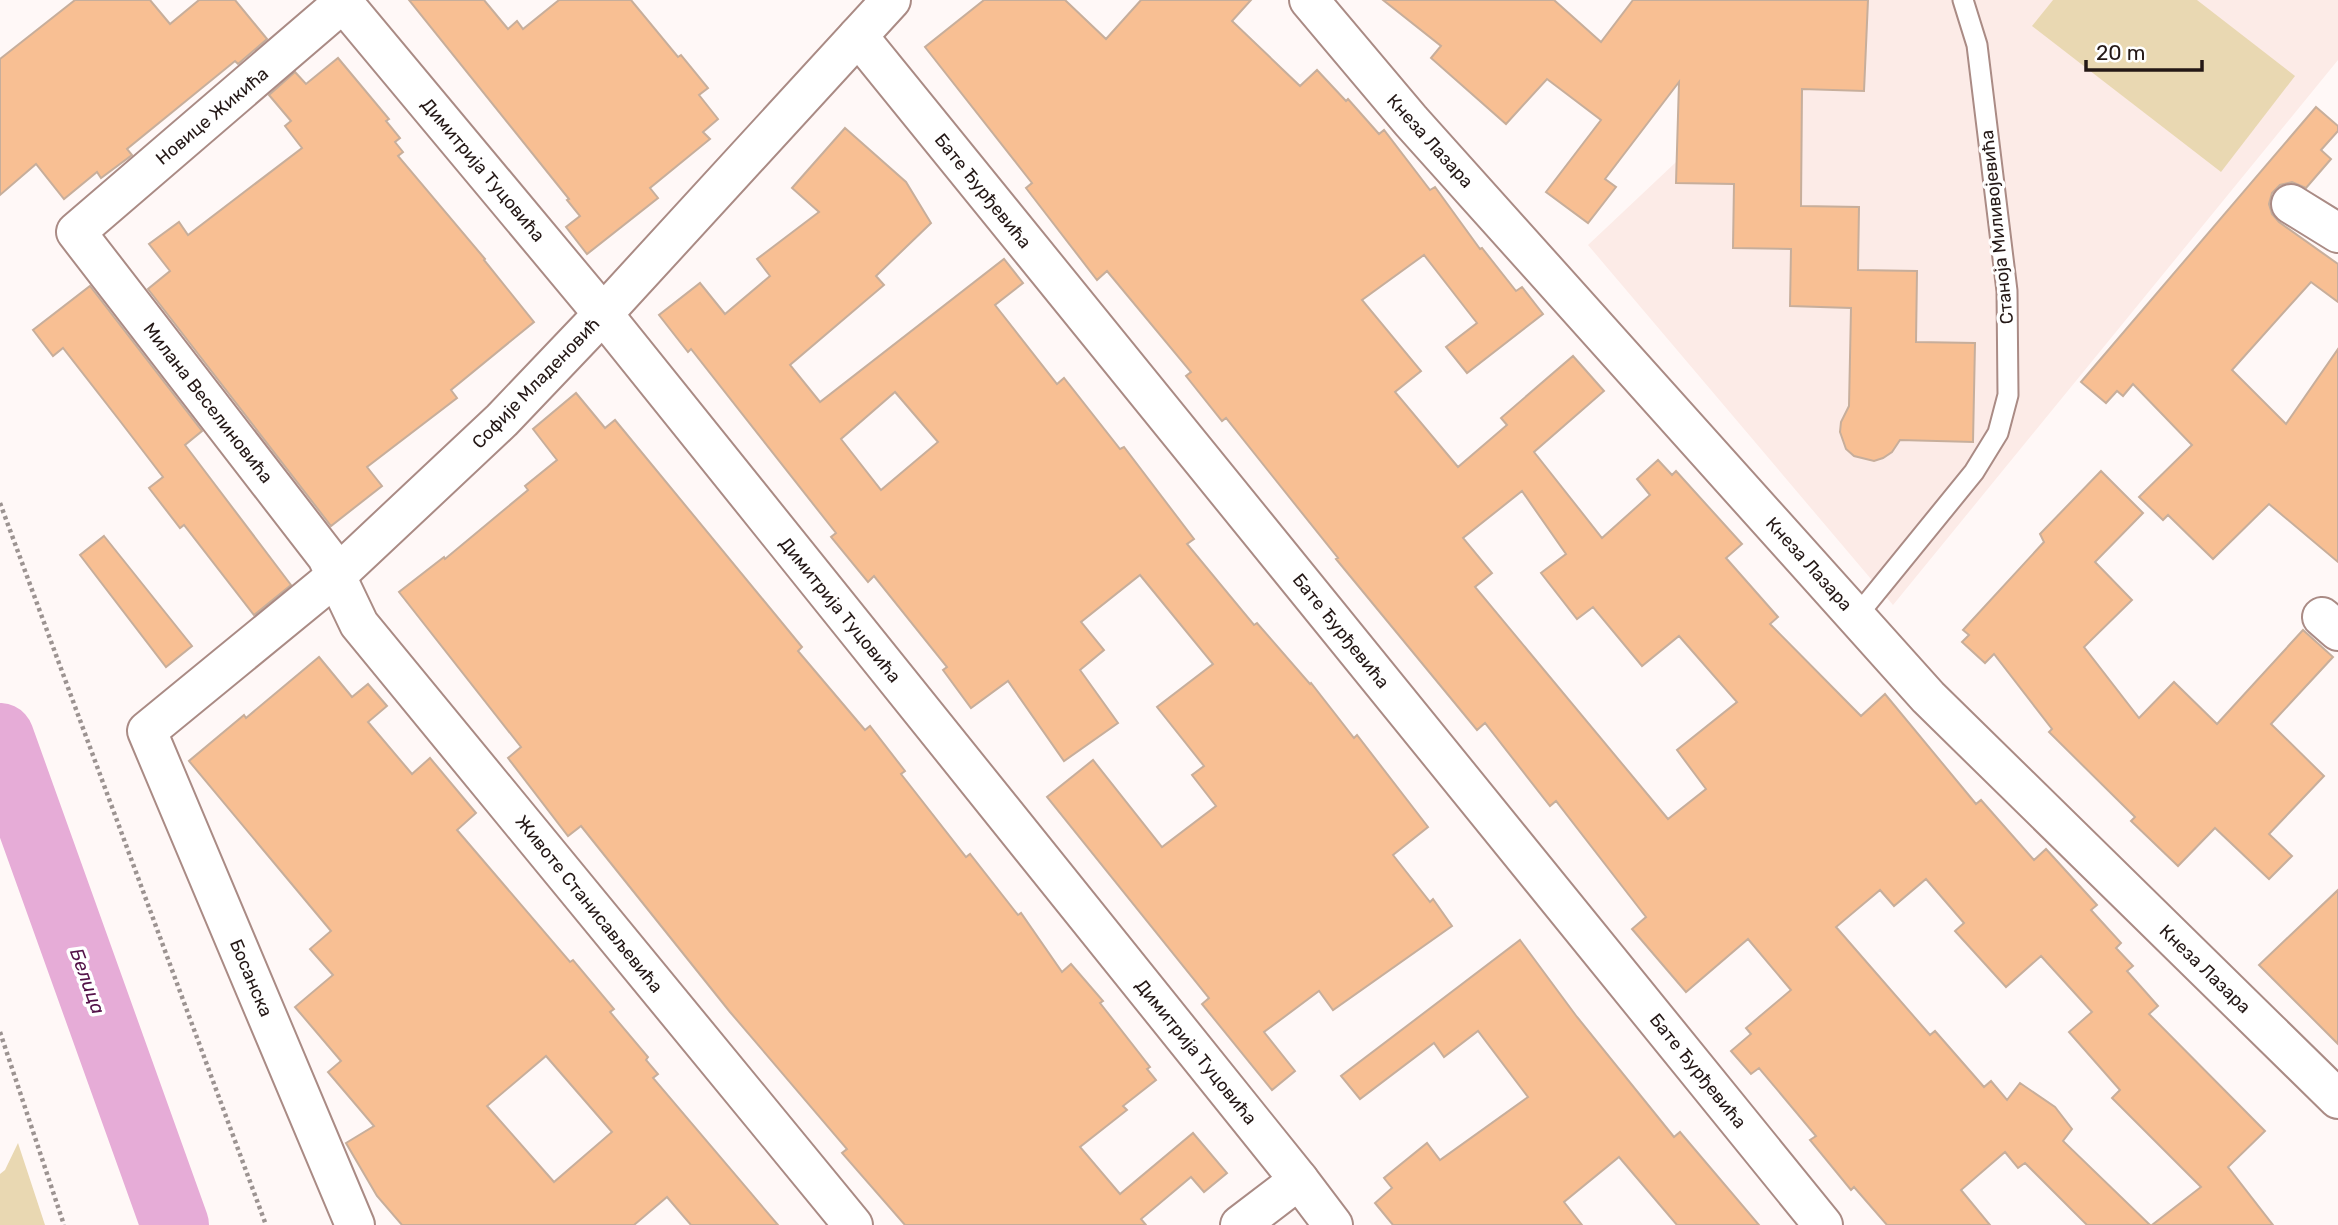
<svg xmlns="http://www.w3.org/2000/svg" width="2338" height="1225" font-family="Rubik,sans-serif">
	<rect width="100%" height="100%" fill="#fff8f7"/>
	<polygon fill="#fcebe7" points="1742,0 2338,0 2338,60 1893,605 1588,245 1692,147"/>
	<g fill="#e9d8b2">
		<polygon points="2053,0 2197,0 2295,76 2221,172 2032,26"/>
		<polygon points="18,1143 45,1225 0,1225 0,1174 5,1170"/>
	</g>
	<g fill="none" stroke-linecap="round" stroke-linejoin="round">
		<polyline stroke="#e6acd7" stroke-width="68" points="0,737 175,1225"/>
	</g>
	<g fill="#f8bf93" stroke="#c7ae9b" stroke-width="2" fill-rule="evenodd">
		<polygon points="75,0 150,0 170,24 199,0 235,0 267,39 238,64 235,61 127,149 132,155 101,178 97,172 64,199 36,164 0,195 0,59"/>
		<polygon points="409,0 484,0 508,29 517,21 523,29 559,0 631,0 678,57 681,55 708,88 699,95 718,119 703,132 710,139 650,188 658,198 587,254 566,227 580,216 567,200 569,199"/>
		<path d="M984,0H1065L1106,39L1141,0H1251L1232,21L1300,86L1317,70L1346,101L1348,99L1379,134L1384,130L1430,190L1435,187L1480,249L1482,248L1516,291L1522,287L1543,314L1467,373L1446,347L1477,323L1424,255L1362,300L1421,371L1395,392L1458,467L1507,425L1501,418L1573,356L1604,391L1534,452L1602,538L1650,495L1637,479L1658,460L1672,475L1676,471L1742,544L1726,558L1778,617L1770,624L1861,716L1885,694L1976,804L1981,800L2034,860L2046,849L2097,905L2091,910L2121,943L2116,948L2133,966L2127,971L2158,1006L2149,1014L2265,1131L2228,1167L2273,1225H2152L2201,1187L2112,1098L2120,1090L2069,1032L2092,1012L2041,956L2006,987L1955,931L1964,923L1926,879L1894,906L1880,890L1836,927L1930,1035L1935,1031L1984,1087L1991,1081L2007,1100L2020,1083L2055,1107L2072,1129L2063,1141L2150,1225H2087L2025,1163L2018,1168L2005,1152L1961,1190L1990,1225H1887L1854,1187L1851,1190L1810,1140L1816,1136L1759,1068L1751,1074L1731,1051L1751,1034L1746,1028L1791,990L1748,939L1686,992L1632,929L1646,917L1556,801L1550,806L1485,723L1477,730L1336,559L1338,558L1226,418L1222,421L1186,376L1191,372L1107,271L1097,280L1026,188L1032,183L925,47ZM1522,491L1566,554L1541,573L1577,619L1593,607L1642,666L1679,636L1737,702L1677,750L1706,789L1668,819L1475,587L1492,573L1463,538Z"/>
		<polygon points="1383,0 1554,0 1601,42 1633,0 1868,0 1864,91 1802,89 1801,206 1859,207 1858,270 1917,271 1916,342 1975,343 1973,442 1900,440 1892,452 1883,458 1874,461 1854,456 1846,449 1840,432 1841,422 1849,406 1851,308 1790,306 1791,249 1733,248 1734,184 1676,183 1679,82 1605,179 1616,187 1588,223 1546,192 1601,120 1547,79 1506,124 1431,58 1441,46"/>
		<polygon points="338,58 389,119 386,121 400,138 395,142 403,152 398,156 485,259 484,260 534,322 451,390 457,398 367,467 382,486 331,526 148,289 170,271 149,244 179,222 188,235 302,148 285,126 291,121 269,95 295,72 306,84"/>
		<polygon points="2316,107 2338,126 2338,131 2321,150 2331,159 2306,188 2292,182 2280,185 2272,193 2269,204 2272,214 2279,222 2338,264 2338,302 2311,282 2232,370 2286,424 2338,349 2338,562 2269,504 2213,559 2168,515 2163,520 2139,497 2192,445 2133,384 2123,396 2117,391 2106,403 2081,382"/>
		<path d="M845,128L906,182L931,223L876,276L884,285L790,365L820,402L1004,259L1023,283L995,305L1057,384L1064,378L1120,449L1124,447L1194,539L1187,544L1254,625L1257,623L1310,684L1311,683L1354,738L1357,735L1428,827L1393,855L1430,902L1433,899L1452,926L1333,1010L1319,991L1264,1032L1295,1071L1272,1090L1202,1004L1209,998L1047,797L1093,760L1162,847L1216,806L1192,775L1204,766L1157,707L1213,664L1140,575L1081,622L1104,650L1080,670L1118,723L1064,761L1008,681L971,708L943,670L947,667L874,576L868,582L831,537L836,533L691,349L688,352L659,315L700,283L725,314L770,276L757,259L819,212L792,188ZM895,392L938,442L881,490L841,439Z"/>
		<polygon points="90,286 202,431 185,445 291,585 254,615 184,525 180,528 149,488 163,477 120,421 63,348 53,356 33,330"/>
		<polygon points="576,393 605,428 615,420 802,647 798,651 865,730 870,726 905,771 901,774 966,857 970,854 1018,915 1021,913 1062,972 1071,964 1103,1001 1100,1003 1150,1067 1147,1069 1156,1080 1123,1106 1127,1110 1080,1147 1120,1194 1193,1133 1227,1173 1204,1192 1191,1177 1141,1219 1146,1225 905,1225 842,1153 847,1149 730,1012 581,826 568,836 508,758 521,747 399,592 444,557 445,559 528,490 525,486 557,460 533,429"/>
		<polygon points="2101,471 2143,513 2095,562 2132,600 2084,647 2139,718 2174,682 2217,724 2303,630 2333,657 2271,724 2324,776 2269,834 2292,856 2269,879 2215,828 2178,866 2131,821 2135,817 2049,732 2052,729 1994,654 1985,663 1962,642 1969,635 1963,630 2044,542 2040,534"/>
		<polygon points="104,536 192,646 166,667 80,555"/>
		<path d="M319,657L352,697L368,684L387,706L368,722L412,774L430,758L476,813L457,830L570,962L573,960L614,1009L610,1012L648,1057L646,1060L658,1074L653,1078L778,1225H691L667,1197L634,1225H402L377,1196L346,1143L374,1126L328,1072L341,1061L295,1007L333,975L310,949L331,931L189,761L244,715L246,718ZM546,1056L612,1132L554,1182L487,1106Z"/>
		<polygon points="2338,890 2338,1044 2259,965"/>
		<polygon points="1520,940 1577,1017 1674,1137 1680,1132 1759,1225 1677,1225 1619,1157 1564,1202 1582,1225 1393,1225 1375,1203 1392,1188 1384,1178 1427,1143 1440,1160 1528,1097 1478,1031 1444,1057 1434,1043 1360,1099 1341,1076"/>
	</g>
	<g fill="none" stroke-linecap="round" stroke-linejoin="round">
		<g stroke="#aa8b85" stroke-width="23">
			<polyline id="service" points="1856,617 1974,472 1998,433 2008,395 2007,291 1977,45 1963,0"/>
		</g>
		<g stroke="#aa8b85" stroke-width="42">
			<g id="minor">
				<polyline points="341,0 603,314 1299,1180 1333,1225"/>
				<polyline points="346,0 76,232 327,557 359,624 853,1225"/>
				<polyline points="858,36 1823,1225"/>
				<polyline points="2291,204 2338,233"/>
				<polyline points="2322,617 2338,631"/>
				<polyline points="355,1225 147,731 336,576 502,420 603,314 891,0"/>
				<polyline points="1240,1225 1299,1180"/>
			</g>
		</g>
		<g stroke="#aa8b85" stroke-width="42">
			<polyline id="tertiary" points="1309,0 1411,121 1928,697 2338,1099"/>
		</g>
		<g stroke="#9c9391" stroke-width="4.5" stroke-dasharray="3.5 3.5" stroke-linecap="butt">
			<polyline points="0,503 266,1225"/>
			<polyline points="0,1032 64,1225"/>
		</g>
		<use href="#service" stroke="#fff" stroke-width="19"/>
		<use href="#minor" stroke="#fff" stroke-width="38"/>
		<use href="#tertiary" stroke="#fff" stroke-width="38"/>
	</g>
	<g text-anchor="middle" stroke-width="7" stroke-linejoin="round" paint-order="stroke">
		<g font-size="18" fill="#241816" stroke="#fff">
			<text transform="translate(212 116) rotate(-40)" y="6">Новице Жикића</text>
			<text transform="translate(1430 141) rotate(48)" y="6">Кнеза Лазара</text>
			<text transform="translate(483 170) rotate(50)" y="6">Димитрија Туцовића</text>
			<text transform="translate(983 191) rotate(51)" y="6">Бате Ђурђевића</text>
			<text transform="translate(1997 227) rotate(-96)" y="6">Станоја Миливојевића</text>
			<text transform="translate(536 383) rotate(-46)" y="6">Софије Младеновић</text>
			<text transform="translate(208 403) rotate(52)" y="6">Милана Веселиновића</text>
			<text transform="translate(1809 564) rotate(48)" y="6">Кнеза Лазара</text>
			<text transform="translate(840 610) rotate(51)" y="6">Димитрија Туцовића</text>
			<text transform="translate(1341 631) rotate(51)" y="6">Бате Ђурђевића</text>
			<text transform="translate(589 904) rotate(51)" y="6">Животе Станисављевића</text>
			<text transform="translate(2205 969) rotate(44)" y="6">Кнеза Лазара</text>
			<text transform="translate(251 978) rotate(67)" y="6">Босанска</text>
			<text transform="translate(1196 1052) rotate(51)" y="6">Димитрија Туцовића</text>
			<text transform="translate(1698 1071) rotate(51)" y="6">Бате Ђурђевића</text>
		</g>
		<g font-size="19" font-style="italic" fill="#531148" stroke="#fff">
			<text transform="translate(88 981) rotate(70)" y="7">Белица</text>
		</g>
	</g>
	<path d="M2086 60v10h116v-10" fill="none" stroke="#241816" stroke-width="3.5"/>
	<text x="2096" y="60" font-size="21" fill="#241816" stroke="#ffffff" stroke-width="5" paint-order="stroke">20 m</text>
</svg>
